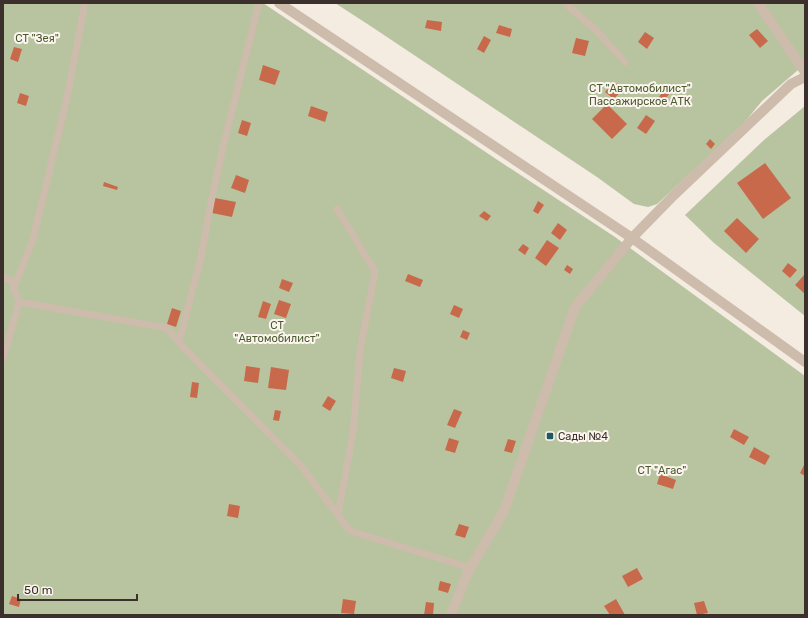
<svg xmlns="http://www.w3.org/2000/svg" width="808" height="618" font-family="Rubik,sans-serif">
	<rect width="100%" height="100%" fill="#f4ebe1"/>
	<g fill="#b8c4a0">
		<polygon points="3,3 263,3 496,159 615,237 805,376 805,615 3,615"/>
		<polygon points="335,3 805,3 805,64 762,101 743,124 657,204 648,207 634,204 597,177 372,27"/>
		<polygon points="805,106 805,316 714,243 685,215 764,140"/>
	</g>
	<g fill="#c8694b">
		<polygon points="427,20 442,22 441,31 425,28"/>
		<polygon points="499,25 512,29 510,37 496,33"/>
		<polygon points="757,29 768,41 760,48 749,35"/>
		<polygon points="645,32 654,38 647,49 638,42"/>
		<polygon points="484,36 491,40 484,53 477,49"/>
		<polygon points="576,38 589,41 585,56 572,53"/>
		<polygon points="14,47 22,49 18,62 10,59"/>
		<polygon points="263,65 280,71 275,85 259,80"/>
		<polygon points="614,82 623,89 614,99 605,92"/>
		<polygon points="665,89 670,93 661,104 656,101"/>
		<polygon points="20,93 29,96 26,106 17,103"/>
		<polygon points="607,104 627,124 612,139 592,119"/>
		<polygon points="311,106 328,112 325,122 308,116"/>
		<polygon points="646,115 655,121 646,134 637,128"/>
		<polygon points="242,120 251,123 247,136 238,133"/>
		<polygon points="710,139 715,144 711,149 706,144"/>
		<polygon points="765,163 791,198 763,219 737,183"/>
		<polygon points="236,175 249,180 245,193 231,188"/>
		<polygon points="104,182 118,187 117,190 103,186"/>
		<polygon points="215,198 236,202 232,217 212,213"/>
		<polygon points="538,201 544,205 538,214 533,211"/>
		<polygon points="484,211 491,216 487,221 479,216"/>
		<polygon points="737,218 759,239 746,253 724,231"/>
		<polygon points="558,223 567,230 560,240 551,233"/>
		<polygon points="547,240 559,248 546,266 535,258"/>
		<polygon points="523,244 529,248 525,255 518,250"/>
		<polygon points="788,263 797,270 790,278 782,271"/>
		<polygon points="567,265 573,269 570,274 564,270"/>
		<polygon points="408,274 423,280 420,287 405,281"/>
		<polygon points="805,274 805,294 795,285"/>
		<polygon points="282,279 293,283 289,292 279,288"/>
		<polygon points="279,300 291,304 286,318 274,314"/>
		<polygon points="263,301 271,304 266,319 258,317"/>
		<polygon points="454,305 463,309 459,318 450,314"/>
		<polygon points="172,308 181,311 176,327 167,324"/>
		<polygon points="463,330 470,333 467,340 460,337"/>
		<polygon points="246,366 260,368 258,383 244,381"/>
		<polygon points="271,367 289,370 286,390 268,388"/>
		<polygon points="394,368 406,371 403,382 391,378"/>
		<polygon points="192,382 199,383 197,398 190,397"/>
		<polygon points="328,396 336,401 330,411 322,406"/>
		<polygon points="454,409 462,412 455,428 447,425"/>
		<polygon points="275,410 281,411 279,421 273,420"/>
		<polygon points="734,429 749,437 744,445 730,437"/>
		<polygon points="449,438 459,441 455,453 445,450"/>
		<polygon points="508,439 516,441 512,453 504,451"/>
		<polygon points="754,447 770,456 765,465 749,457"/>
		<polygon points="805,463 805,476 800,473"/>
		<polygon points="660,474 676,480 673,489 657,484"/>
		<polygon points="229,504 240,506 238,518 227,516"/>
		<polygon points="459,524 469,527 465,538 455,535"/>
		<polygon points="637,568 643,579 628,587 622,576"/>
		<polygon points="440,581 451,584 448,593 438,590"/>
		<polygon points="12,596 21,599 19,607 9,604"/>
		<polygon points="343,599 356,601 354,614 341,613"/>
		<polygon points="616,599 625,615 610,615 604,606"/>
		<polygon points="704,601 708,613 697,615 694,603"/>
		<polygon points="426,602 434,603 433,615 424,615"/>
	</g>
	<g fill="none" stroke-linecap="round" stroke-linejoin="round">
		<g stroke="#cdbbac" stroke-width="7">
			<polyline points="567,3 568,6 598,32 625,62"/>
			<polyline points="337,209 375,271 360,351 353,433 338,514"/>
			<polyline points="3,277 11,280 19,302"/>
			<polyline points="14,288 33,239 67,98 85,3"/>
			<polyline points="179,342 201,257 211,202 223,147 259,3"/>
			<polyline points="3,359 19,302 167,328 183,347 302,467 350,531 471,568"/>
		</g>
		<g stroke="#cdbbac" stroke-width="10">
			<polyline points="279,3 632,238 805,362"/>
			<polyline points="758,3 805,72"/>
			<polyline points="451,615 467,574 504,511 575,307 632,238 673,196 791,84 805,77"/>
		</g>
	</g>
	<rect fill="#1f5a5e" stroke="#fbf5ee" stroke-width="1.5" x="546" y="432" width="8" height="8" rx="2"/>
	<g text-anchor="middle" stroke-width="4" stroke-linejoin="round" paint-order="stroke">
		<g font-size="11" fill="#4a5a2e" stroke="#fbf5ee">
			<text x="37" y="42">СТ "Зея"</text>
			<text x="640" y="92">СТ "Автомобилист"<tspan x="640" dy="13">Пассажирское АТК</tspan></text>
			<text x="277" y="329">СТ<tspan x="277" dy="13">"Автомобилист"</tspan></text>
			<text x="662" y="474">СТ "Агас"</text>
		</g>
		<g font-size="11" fill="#3b302b" stroke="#fbf5ee" text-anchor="start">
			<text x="558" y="440">Сады №4</text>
		</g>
	</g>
	<rect width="808" height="618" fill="none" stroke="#3b302b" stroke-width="8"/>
	<path d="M18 594v6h119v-6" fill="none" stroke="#3b302b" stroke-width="2"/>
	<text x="24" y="594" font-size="12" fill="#3b302b" stroke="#fbf5ee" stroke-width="3" paint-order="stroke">50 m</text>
</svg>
